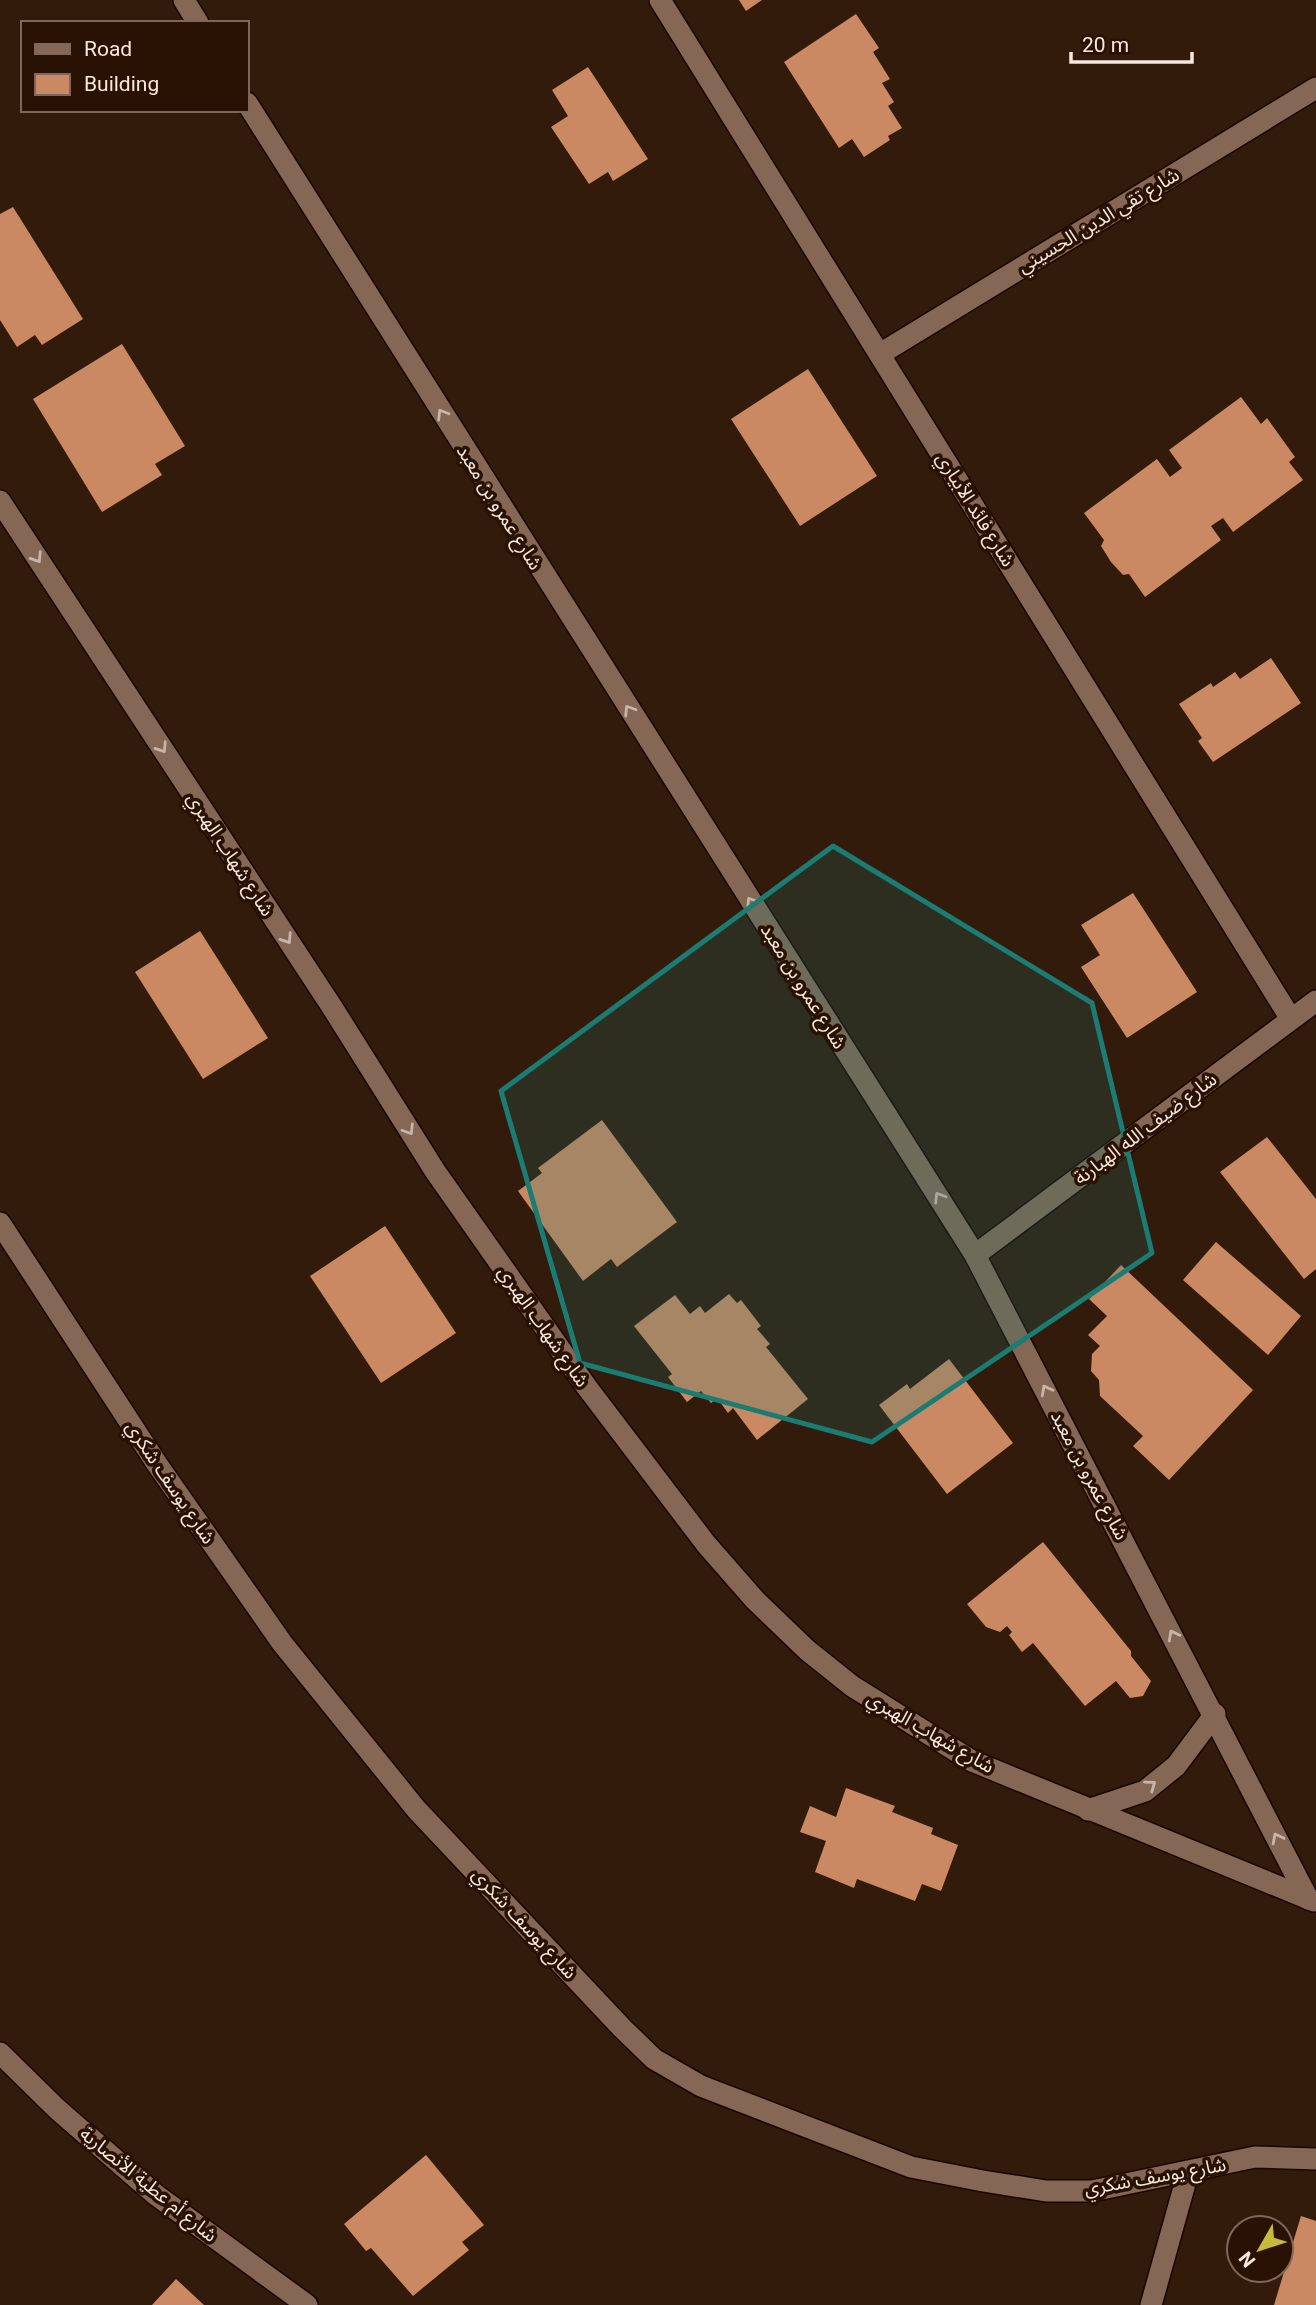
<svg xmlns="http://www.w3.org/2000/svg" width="1316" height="2305" font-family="Roboto,'Noto Sans Arabic',sans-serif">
	<rect width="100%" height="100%" fill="#331b0b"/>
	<g fill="#ca8962">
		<polygon points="739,0 762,0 746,11"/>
		<polygon points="856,14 879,48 873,52 890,79 882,83 894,102 888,106 902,128 888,136 890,140 864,157 852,139 839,148 784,62"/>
		<polygon points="588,67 648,159 613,181 608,172 589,184 551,127 568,116 552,90"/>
		<polygon points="13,207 83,319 42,345 35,335 17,347 0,320 0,214"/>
		<polygon points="122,344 185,446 155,464 162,475 102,512 33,399"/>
		<polygon points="808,369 877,476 800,526 731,419"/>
		<polygon points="1241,397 1261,424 1267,418 1295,457 1289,462 1303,480 1233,532 1223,518 1211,526 1221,540 1145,597 1129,574 1123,575 1111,562 1101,546 1104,540 1084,513 1157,459 1170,477 1182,468 1169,450"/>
		<polygon points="1271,658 1301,703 1213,762 1198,741 1202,738 1179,704 1211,683 1213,687 1235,672 1240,679"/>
		<polygon points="1133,893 1197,992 1127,1038 1081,967 1100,955 1081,925"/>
		<polygon points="200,931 268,1038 203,1079 135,972"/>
		<polygon points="602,1120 677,1222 617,1267 611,1259 583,1281 518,1191 542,1173 538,1168"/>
		<polygon points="1267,1137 1316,1199 1316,1269 1304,1279 1220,1172"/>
		<polygon points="385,1226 456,1333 381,1383 310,1276"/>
		<polygon points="1216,1242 1301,1316 1268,1355 1183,1280"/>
		<polygon points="1121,1265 1253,1390 1169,1480 1133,1446 1143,1436 1100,1396 1099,1380 1091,1371 1092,1354 1100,1346 1088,1335 1107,1316 1089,1299"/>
		<polygon points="729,1294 737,1303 741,1300 761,1326 757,1329 770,1344 766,1347 808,1399 757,1440 733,1408 728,1413 717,1398 711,1403 701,1391 687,1402 668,1377 672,1374 634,1326 675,1295 690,1314 700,1306 705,1313"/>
		<polygon points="949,1359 1013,1443 947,1494 879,1405 907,1384 910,1389"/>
		<polygon points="1043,1542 1131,1651 1131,1656 1151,1681 1143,1696 1130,1698 1116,1681 1085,1706 1033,1643 1022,1652 1009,1635 1012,1632 1007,1626 1000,1632 986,1627 967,1604"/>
		<polygon points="846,1788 895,1806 892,1812 933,1828 931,1834 958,1845 941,1891 922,1884 915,1901 857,1879 854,1888 815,1872 826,1841 800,1832 810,1806 836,1817"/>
		<polygon points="426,2155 484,2225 462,2242 469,2250 413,2296 371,2248 366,2251 344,2224"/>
		<polygon points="1301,2216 1316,2221 1316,2305 1274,2305"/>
		<polygon points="176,2279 204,2305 152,2305"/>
	</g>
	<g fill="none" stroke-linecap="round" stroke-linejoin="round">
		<g stroke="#1a0500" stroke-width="24">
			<g id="street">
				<polyline points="184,0 198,23"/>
				<polyline points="660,0 1291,1019"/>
				<polyline points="247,103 975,1255 1308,1899"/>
				<polyline points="880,354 1316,88"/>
				<polyline points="0,501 332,1007 435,1171 586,1386 706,1544 755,1600 807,1650 852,1686 972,1761 1314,1901"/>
				<polyline points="0,1223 157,1464 282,1643 416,1809 622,2028 654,2059 701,2086 911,2167 983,2181 1046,2191 1092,2191 1255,2157 1316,2159"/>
				<polyline points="975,1255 1316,1001"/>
				<polyline points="1088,1810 1145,1791 1176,1766 1215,1714"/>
				<polyline points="0,2053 57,2109 156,2195 307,2305"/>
				<polyline points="1151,2305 1188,2173"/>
			</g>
		</g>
		<use href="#street" stroke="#846755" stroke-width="21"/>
	</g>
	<defs><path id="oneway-chevron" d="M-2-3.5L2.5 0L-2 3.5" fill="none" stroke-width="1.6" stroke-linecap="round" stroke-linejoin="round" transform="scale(1.75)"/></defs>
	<g stroke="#cab4a7">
		<use href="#oneway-chevron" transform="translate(442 414) rotate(-122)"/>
		<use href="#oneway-chevron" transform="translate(37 558) rotate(57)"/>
		<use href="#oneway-chevron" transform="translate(629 710) rotate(-122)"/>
		<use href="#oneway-chevron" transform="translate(162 748) rotate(57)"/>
		<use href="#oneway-chevron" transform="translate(751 902) rotate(-122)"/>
		<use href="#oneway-chevron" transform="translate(287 939) rotate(57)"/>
		<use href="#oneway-chevron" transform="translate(409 1130) rotate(58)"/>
		<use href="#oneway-chevron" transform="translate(939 1197) rotate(-122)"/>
		<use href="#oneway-chevron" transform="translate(1046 1390) rotate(-118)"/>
		<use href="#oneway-chevron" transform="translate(1173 1635) rotate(-118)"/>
		<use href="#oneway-chevron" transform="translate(1151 1785) rotate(-36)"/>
		<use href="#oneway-chevron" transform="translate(1277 1838) rotate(-117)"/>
	</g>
	<path fill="#1b7c74" fill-opacity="0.2" stroke="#1b7c74" stroke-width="5" stroke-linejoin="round" d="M833,846L1092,1003L1152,1253L872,1442L580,1363L501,1091Z"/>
	<g text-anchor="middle" stroke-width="7" stroke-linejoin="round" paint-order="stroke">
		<g font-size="19" fill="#f8e7dd" stroke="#291103">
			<text transform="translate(1098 220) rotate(-31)" y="7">شارع تقي الدين الحسيني</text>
			<text transform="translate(500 507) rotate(58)" y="7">شارع عمرو بن معبد</text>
			<text transform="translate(976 509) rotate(58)" y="7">شارع فائد الأبياري</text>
			<text transform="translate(231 854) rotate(57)" y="7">شارع شهاب الهبري</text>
			<text transform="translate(804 986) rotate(58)" y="7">شارع عمرو بن معبد</text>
			<text transform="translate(1145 1128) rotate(-37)" y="7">شارع ضيف الله الهبارنة</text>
			<text transform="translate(544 1326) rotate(55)" y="7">شارع شهاب الهبري</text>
			<text transform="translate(1090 1475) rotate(62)" y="7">شارع عمرو بن معبد</text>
			<text transform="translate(171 1482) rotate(56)" y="7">شارع يوسف شكري</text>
			<text transform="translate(931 1732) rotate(30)" y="7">شارع شهاب الهبري</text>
			<text transform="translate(525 1923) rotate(47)" y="7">شارع يوسف شكري</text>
			<text transform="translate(1155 2176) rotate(-10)" y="7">شارع يوسف شكري</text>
			<text transform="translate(149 2184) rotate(39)" y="7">شارع أم عطية الأنصارية</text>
		</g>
	</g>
	<rect x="21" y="21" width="228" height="91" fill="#291103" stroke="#7c675a" stroke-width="2"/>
	<rect x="35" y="44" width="35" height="10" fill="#846755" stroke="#7c675a" stroke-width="2"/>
	<text x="84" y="56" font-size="21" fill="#f8e7dd">Road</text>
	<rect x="35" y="74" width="35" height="21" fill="#ca8962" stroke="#7c675a" stroke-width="2"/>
	<text x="84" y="91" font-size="21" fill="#f8e7dd">Building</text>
	<g transform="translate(1260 2249) rotate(231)"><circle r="33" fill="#291103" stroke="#7c675a" stroke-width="2"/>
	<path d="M0-5L12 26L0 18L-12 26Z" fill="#c8bb3b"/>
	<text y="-10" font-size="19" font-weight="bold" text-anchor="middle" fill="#f8e7dd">N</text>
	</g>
	<path d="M1071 52v10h121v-10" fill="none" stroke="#f8e7dd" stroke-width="3.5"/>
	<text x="1082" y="52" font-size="21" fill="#f8e7dd" stroke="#291103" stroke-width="5" paint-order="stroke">20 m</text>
</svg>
